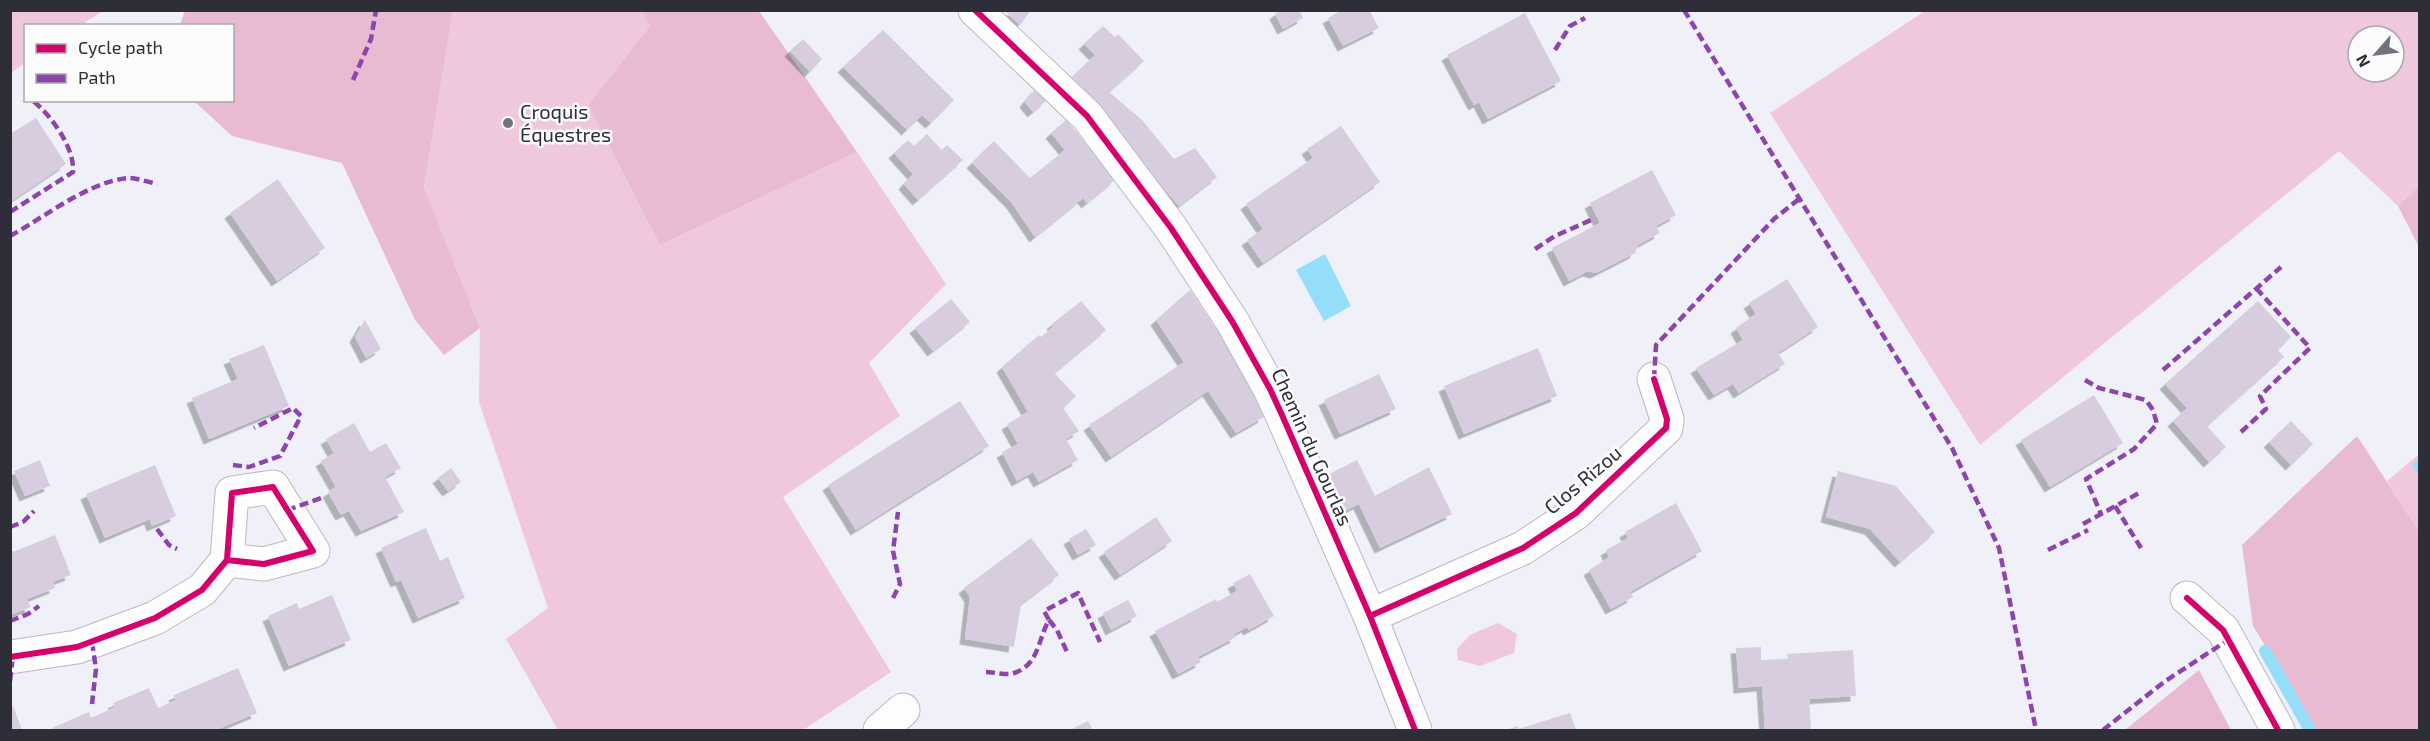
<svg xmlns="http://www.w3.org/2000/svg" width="2430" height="741" font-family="'Exo 2',sans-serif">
	<defs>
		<filter id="shadow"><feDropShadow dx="-5.5" dy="5.5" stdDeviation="0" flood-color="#0004"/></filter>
	</defs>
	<rect width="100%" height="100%" fill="#f0f0f9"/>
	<g fill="#efc8dd" fill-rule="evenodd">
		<polygon points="11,10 103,10 103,11 81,25 26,26 25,63 11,73"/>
		<polygon points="453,11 641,11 650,26 588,105 660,245 857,152 946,284 869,363 900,416 783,497 891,672 803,730 558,730 506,639 548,608 479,402 480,328 424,187"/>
		<path d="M1925,11H2419V186L2398,206L2339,151L1980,445L1770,113ZM2358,36H2394V72H2358Z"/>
		<polygon points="2419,454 2419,531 2387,481"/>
		<polygon points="1498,623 1517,634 1514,653 1480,666 1458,660 1457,649 1470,635"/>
	</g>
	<g fill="#e8bbd3">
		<polygon points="185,10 453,11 424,187 480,328 444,355 415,320 342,163 232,136 194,101 232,100 232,26 180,25"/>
		<polygon points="641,11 759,11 857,152 660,245 588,105 650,26"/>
		<polygon points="2419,186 2419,247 2398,206"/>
		<polygon points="2357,436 2419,531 2419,730 2317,730 2253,626 2242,545"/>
		<polygon points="2199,670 2231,730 2125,730"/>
	</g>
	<polygon fill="#95defa" points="1325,254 1351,306 1324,321 1296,270"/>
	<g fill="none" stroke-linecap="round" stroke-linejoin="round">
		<g stroke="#95defa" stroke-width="12">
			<polyline points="2419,466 2420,467"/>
			<polyline points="2265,651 2310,730"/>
		</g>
	</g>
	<g fill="#d7cdde" filter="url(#shadow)">
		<polygon points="1004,10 1031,10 1020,25"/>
		<polygon points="1280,10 1299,10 1303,18 1283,29 1275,14"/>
		<polygon points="1342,10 1369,10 1379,28 1343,46 1328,18"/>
		<polygon points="1525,13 1561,81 1488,119 1479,102 1474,105 1447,55"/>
		<polygon points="1103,26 1115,37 1118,34 1144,61 1109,92 1142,120 1174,159 1195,148 1217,177 1179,206 1070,79 1095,55 1084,44"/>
		<polygon points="883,30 954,100 931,123 922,115 907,130 843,67"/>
		<polygon points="803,39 822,59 810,72 790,51"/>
		<polygon points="1037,87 1046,101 1033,112 1025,102"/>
		<polygon points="36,118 66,164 10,202 10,134"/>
		<polygon points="1066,120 1116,179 1087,203 1083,198 1035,237 1012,203 972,163 994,141 1030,178 1065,150 1051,133"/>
		<polygon points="1341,126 1380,182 1263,263 1247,240 1263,229 1246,204 1313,158 1307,149"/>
		<polygon points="927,134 942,150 947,145 963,160 918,200 904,184 913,174 894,153 908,140 914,146"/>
		<polygon points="1652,170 1676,215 1656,226 1660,233 1638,245 1635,253 1596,273 1588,271 1569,281 1552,248 1600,223 1590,203"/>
		<polygon points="278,179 325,248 277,281 230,213"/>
		<polygon points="1787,279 1818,327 1778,353 1785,364 1767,375 1739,393 1733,384 1714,395 1696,368 1743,340 1736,328 1756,314 1749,303"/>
		<polygon points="1190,290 1242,368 1264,417 1236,433 1208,391 1111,457 1089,425 1184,362 1156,320"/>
		<polygon points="951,299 970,322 933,351 915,328"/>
		<polygon points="1081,301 1106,330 1054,373 1076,396 1063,408 1079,431 1066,439 1078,460 1039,482 1033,472 1017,481 1002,452 1018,444 1007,424 1028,412 1002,367 1039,335 1041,337 1054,326 1052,324"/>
		<polygon points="2258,301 2291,337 2278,350 2284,357 2207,426 2226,447 2209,462 2173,421 2187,408 2165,384"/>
		<polygon points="365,320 381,349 366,358 355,337"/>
		<polygon points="264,345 289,406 209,439 192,398 238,379 229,359"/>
		<polygon points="1538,348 1557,396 1464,434 1444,386"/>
		<polygon points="1379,374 1396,409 1340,434 1324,400"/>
		<polygon points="2094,395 2123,443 2050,487 2021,440"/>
		<polygon points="960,401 989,446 856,530 828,485"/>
		<polygon points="2291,421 2313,444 2291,465 2269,442"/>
		<polygon points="354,423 370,452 386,443 401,468 385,477 404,512 361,531 349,511 341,515 328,492 336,487 321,461 334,453 326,439"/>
		<polygon points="40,460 50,486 25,496 14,471"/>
		<polygon points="1357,460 1375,496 1429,467 1452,514 1380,548 1359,504 1340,513 1323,477"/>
		<polygon points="155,465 176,516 152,526 150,519 105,538 86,494"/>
		<polygon points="451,468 461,482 448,491 438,478"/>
		<polygon points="1838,471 1896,486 1935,532 1900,562 1870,529 1826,517"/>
		<polygon points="1676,503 1702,551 1630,592 1633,597 1611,609 1589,570 1609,557 1606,550 1628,538 1625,532"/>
		<polygon points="1156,517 1172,541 1120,575 1104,552"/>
		<polygon points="426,528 440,561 448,557 465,598 418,618 401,580 396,582 381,548"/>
		<polygon points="1086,529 1096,545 1078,555 1069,539"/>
		<polygon points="55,535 71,575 53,582 55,588 27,599 31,607 10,615 10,547 13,552"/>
		<polygon points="1031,538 1059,575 1021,604 1014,647 965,639 970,597 964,588"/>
		<polygon points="1250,574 1274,616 1249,630 1247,627 1234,634 1236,637 1198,657 1201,662 1178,674 1155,631 1216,599 1217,602 1237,591 1233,583"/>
		<polygon points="332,595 351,640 289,666 268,616 297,603 299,609"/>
		<polygon points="1128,600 1137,616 1111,630 1103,613"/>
		<polygon points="1761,647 1761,660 1788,659 1787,654 1853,650 1856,696 1809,699 1811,730 1765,730 1762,686 1739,688 1736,648"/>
		<polygon points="238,668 257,713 216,730 53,730 52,728 89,712 91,718 115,707 113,703 149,688 158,708 176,700 174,695"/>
		<polygon points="13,706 22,730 10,730 10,707"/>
		<polygon points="1570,713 1576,730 1506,730 1518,726 1518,729"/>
		<polygon points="1088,721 1093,730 1070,730"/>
	</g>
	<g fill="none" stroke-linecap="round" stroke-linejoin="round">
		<g stroke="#b9b9c2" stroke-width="35">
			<g id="minor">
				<polyline points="975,10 1087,116 1171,228 1232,321 1270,389 1282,415 1370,616 1415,730"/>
				<polyline points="2187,598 2223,630 2278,730"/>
				<polyline points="1370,616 1523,548 1576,513 1666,428 1667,419 1654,379"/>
				<polyline points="10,657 77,647 155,618 202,590 227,560 232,493 273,487 313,551 264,564 227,560"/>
				<polyline points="880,730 903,710"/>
			</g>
		</g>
		<use href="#minor" stroke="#fdfdfe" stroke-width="33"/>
		<g stroke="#8e44ad" stroke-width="4.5" stroke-dasharray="9 4.5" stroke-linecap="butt">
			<polyline points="1684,10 1952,448 1999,548 2036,730"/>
			<polyline points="1555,50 1570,26 1585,18"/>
			<polyline points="353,80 371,39 376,10"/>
			<path d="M10,212L73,172C75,148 51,115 32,100"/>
			<path d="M10,236C45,217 89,181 129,178C137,178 148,182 157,184"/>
			<polyline points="1535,249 1555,236 1591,220"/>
			<polyline points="2163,370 2281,267"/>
			<polyline points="1654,379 1656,345 1774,219 1799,199"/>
			<polyline points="2085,380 2099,388 2146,400 2153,410 2157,424 2134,449 2086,479 2101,514"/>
			<polyline points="2241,432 2266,409 2260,396 2310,348 2256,288"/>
			<polyline points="233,465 249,467 280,456 301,416 293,408 254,428"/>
			<polyline points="2115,506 2141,548"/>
			<polyline points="287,510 324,497"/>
			<polyline points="2083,524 2139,493"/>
			<polyline points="10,527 23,522 34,511"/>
			<polyline points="157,529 169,545 177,549"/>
			<polyline points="2048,550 2088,530"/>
			<polyline points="893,598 900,584 893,551 898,512"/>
			<polyline points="1049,620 1057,630 1067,652"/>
			<polyline points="10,621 28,614 39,606"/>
			<polyline points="92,642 96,669 92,704"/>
			<path d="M986,672C994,672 1007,676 1014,673C1039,665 1038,639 1049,620L1044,611L1078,593L1100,642"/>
			<polyline points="10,681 13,656"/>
			<polyline points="2103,730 2164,682 2228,640"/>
		</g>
		<g stroke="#fbfbfb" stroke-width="10">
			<g id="cycleway">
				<polyline points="975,10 1087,116 1171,228 1232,321 1270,389 1282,415 1370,616 1415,730"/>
				<polyline points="2187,598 2223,630 2278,730"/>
				<polyline points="1370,616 1523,548 1576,513 1666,428 1667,419 1654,379"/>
				<polyline points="10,657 77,647 155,618 202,590 227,560 232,493 273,487 313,551 264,564 227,560"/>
			</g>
		</g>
		<use href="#cycleway" stroke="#d6006c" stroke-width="6"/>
	</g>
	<circle fill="#72727c" stroke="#fbfbfb" stroke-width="2" cx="508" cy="123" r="6"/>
	<g text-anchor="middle" stroke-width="5" stroke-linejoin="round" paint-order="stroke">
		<g font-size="20" fill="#2e2e38" stroke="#fbfbfb" text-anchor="start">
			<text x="520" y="119">Croquis<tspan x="520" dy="23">Équestres</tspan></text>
		</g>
		<g font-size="20" fill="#2e2e38" stroke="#fbfbfb">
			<text transform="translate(1312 447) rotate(66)" y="7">Chemin du Gourlas</text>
			<text transform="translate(1583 480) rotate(-40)" y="7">Clos Rizou</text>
		</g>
	</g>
	<rect width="2430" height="741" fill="none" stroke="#2e2e38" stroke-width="24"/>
	<rect x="24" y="24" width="210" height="78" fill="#fbfbfb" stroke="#a9a9ad" stroke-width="1.5"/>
	<rect x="36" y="44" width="30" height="9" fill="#d6006c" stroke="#a9a9ad" stroke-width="1.5"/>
	<text x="78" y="54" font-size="18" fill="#2e2e38">Cycle path</text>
	<rect x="36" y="74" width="30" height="9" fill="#8e44ad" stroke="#a9a9ad" stroke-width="1.5"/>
	<text x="78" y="84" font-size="18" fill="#2e2e38">Path</text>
	<g transform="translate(2376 54) rotate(242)"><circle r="28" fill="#fbfbfb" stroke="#a9a9ad" stroke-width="1.5"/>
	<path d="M0-4.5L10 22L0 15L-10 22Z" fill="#72727c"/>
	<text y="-9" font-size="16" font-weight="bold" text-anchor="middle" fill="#2e2e38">N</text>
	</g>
</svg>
